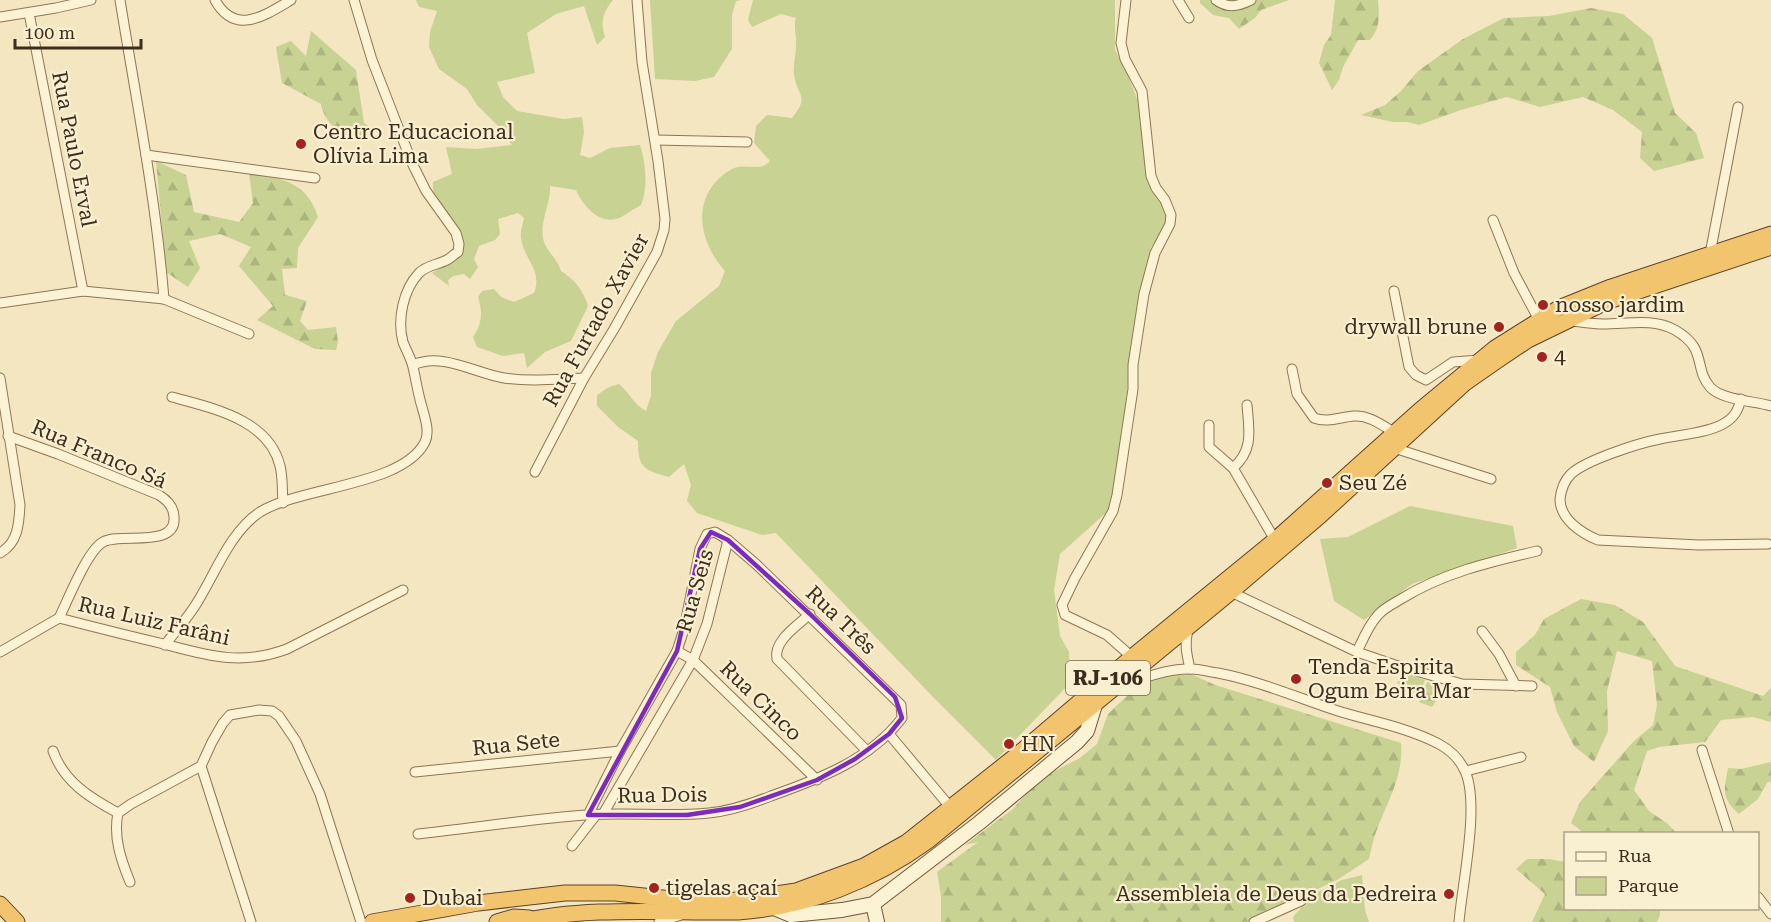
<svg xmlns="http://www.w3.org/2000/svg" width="1771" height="922" font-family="'Roboto Serif',serif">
	<defs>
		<pattern id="forest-firs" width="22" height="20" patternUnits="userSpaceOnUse" patternTransform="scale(1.5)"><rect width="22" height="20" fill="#c8d293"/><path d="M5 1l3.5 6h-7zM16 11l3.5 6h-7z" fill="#adb57e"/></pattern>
	</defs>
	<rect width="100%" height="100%" fill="#f3e6c0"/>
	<g fill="#c8d293">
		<path d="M416,0H613C603,12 600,22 605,37L597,45L584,6L556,14L527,33L535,73L497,82L503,97L517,111L564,119L582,117L584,132L580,155L590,158L610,148L640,145C646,164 648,187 641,205C633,209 624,217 616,219C598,224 582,204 576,190L550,186C551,204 538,224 544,242C548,253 557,258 561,271C575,280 583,290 588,306L571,341L545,352L527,368L524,353L503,356L477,347L473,337C482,324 483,312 478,297L482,291L494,289L501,297L514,302L534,293C543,270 524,260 521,238C520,231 523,224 524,218L518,213L498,219L500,234L495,240L479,246L474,259L478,267L470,279L464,274L453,276L448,280L449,286L432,273L447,263L458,240C445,222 432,206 433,182L452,174L446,147L476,149L512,145L500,128L477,105L467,89L439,69L429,47L430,32L437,11L419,7Z"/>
		<polygon points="650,0 741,0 736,1 732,15 732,49 714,77 695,81 655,79"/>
		<path d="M753,0H1115V50L1128,76L1143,114L1145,157L1168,208L1165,229L1151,247L1135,324L1129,367L1124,435L1113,499L1108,511L1060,554L1054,590L1060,636L1069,652L1070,683L996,760L932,696L776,533L762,535L697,513L687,501L691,485L684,464L669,477C644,470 638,468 638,441L618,427L597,406V395L609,387L619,384C630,393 633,404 646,411L651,396V373L658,352L676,321L719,286L725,271C697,240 690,193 732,169C745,162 760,173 770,161L754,143L756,126L767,115L792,118C810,95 798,98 794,75C793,65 796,55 796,46C797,36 793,28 796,18L781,14L752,27L748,20Z"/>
		<polygon points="1410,506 1513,526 1517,548 1412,584 1364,620 1334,601 1320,539 1348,537"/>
		<polygon points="1405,673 1425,680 1419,695 1397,683"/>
		<polygon points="1362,875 1365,910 1369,922 1294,922 1293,917 1312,895 1342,880"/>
	</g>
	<g fill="url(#forest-firs)">
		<polygon points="1200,0 1289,0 1261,10 1255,18 1239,29 1229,18 1213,15 1200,3"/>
		<path d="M1335,0H1378C1379,16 1381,27 1370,40H1358L1343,67L1339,80L1332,90L1319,63L1324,45L1331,35Z"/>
		<polygon points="1591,8 1623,14 1652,38 1675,113 1696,133 1704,158 1654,171 1640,158 1642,132 1613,110 1583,97 1540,107 1507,97 1461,110 1419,125 1408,122 1393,122 1361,115 1385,105 1401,91 1418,71 1463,39 1504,18 1549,16"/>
		<path d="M311,31L356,70L364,123L371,128L365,137C343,140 325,124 321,104L282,83L276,47L291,41L306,56Z"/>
		<path d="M156,161L186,175L194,212L239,222L253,203L249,174C282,178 307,182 318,217L298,248L297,268L282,269L285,295L307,301L300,321L308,330L336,327L338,342L336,350L315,349L257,320L273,306L239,266L251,247L220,234L189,241L200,268L188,287L166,272Z"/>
		<polygon points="1581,599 1615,605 1643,622 1675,666 1763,696 1771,688 1771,722 1753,717 1721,720 1705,742 1659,747 1647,751 1634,790 1649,811 1668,824 1676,833 1584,833 1571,823 1580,802 1633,742 1653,725 1657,705 1652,661 1617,651 1607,691 1608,731 1594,762 1574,746 1557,712 1550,687 1516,665 1516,652 1535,635 1544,619"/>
		<path d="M1191,674L1215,685L1401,743C1404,776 1387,802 1376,832C1373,841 1371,850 1369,859L1337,880L1247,922H941V896L937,872L978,842L965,845L1013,809L1037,780L1080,758L1097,744L1108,714L1134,689L1144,683L1167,676Z"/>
		<polygon points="1427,682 1443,689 1432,707 1419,702"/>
		<path d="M1771,762V781L1767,783L1758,799L1739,814C1721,798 1724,790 1728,768L1741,769Z"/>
		<polygon points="1527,859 1549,859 1565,862 1566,908 1660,909 1660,915 1657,922 1532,922 1545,894 1516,869"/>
	</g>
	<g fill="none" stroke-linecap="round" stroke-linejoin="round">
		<g stroke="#8e7656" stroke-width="11">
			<g id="minor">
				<path d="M120,0C136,99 156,199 164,299"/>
				<path d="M215,0C235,36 264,16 291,0"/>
				<polyline points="1126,0 1121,43 1125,59 1142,91 1151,176 1156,188 1165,200 1171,215 1170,224 1155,253 1144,294 1133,365 1133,389 1117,495 1113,511 1075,578 1062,605 1065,615 1107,635 1132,657"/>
				<polyline points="1178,0 1189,18"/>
				<path d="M1216,0C1228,9 1239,6 1251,0"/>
				<polyline points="29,13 83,291"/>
				<polyline points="0,17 56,8 91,0"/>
				<polyline points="655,140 747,142"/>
				<polyline points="146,155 315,178"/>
				<polyline points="1493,220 1514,273 1539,320"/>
				<polyline points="1710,254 1738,107"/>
				<polyline points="1394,291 1409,367 1416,375 1426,380 1453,362 1480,360"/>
				<polyline points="0,303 83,291 164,299 249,334"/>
				<path d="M1571,321C1582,322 1592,324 1603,324C1628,324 1653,318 1675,330C1708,349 1693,367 1710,387C1721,400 1755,401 1771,406"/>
				<path d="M413,365C443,352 474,373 504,378C530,382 557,379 584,378"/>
				<path d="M1292,369L1297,394L1314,418C1328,423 1340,417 1354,416C1369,415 1382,425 1395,433"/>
				<path d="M0,378L20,505C19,524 18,543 0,553"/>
				<path d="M172,397C211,408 269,419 280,466C283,477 282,491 283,503"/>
				<path d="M1741,399C1738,411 1734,418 1723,424C1707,433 1679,435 1660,439C1639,443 1586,460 1571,474C1565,480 1561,490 1560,499C1560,519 1581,533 1598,540L1699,545L1768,544"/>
				<polyline points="1209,425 1209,447 1233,468 1275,540"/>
				<path d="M8,436L58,454L159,495C167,500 174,507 174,517C177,549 120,532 103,542C87,551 68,600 59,618"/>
				<polyline points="1394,448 1491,479"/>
				<path d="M1233,468C1254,450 1249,430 1247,405"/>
				<polyline points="535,472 584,378 614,329 657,252 664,230 665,219 658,161 642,62 637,0"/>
				<polyline points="1231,592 1357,652 1395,665 1462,684 1532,686"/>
				<path d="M810,614C798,625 773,641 777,659L867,751"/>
				<path d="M1188,630C1184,644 1187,655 1190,669"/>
				<polyline points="1482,631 1499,654 1516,686"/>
				<path d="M165,645C176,630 189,617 198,601C216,572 230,532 260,512C302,486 403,486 425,442C430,432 425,418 422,407C418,394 416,380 413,367C411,358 406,350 403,342C397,320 403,290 419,273C427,265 437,265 447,260C451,258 454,254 458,252L459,244L456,233L426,191L412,163L372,60L354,0"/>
				<polyline points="677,651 693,660 817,780"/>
				<path d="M0,652L59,618C94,627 129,636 164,644C209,656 241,666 287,649L403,590"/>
				<path d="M1357,652C1363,639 1368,626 1378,615C1384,608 1393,604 1401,599C1443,573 1489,562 1537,551"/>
				<path d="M1124,684C1145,678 1169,668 1191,669C1200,669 1209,672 1218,673C1259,681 1296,697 1335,710C1369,721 1407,727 1439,744C1450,750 1458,757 1464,769C1481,801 1462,884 1459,922"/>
				<polyline points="889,734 951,808"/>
				<polyline points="1702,750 1729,834"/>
				<path d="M53,751C64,782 90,798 118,813"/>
				<polyline points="201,766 251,922"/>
				<polyline points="1466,771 1521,757"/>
				<polyline points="415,772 620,751"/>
				<polyline points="603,814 693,660 707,624 728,540"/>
				<path d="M418,834C474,828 530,819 586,815C627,812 668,817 709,813C731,811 751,804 771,796C819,779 870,760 902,718L901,705L757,565L728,540L715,532L707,534L700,549L684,629L677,651L620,751L588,815"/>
				<polyline points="572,846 596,815"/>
				<path d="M130,882C121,860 113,837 118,813L131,804L201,766L212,742L223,723L230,715L259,710L272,711L279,716L296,741L320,794L361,922"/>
				<polyline points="1758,897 1771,914"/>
				<polyline points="659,922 681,915"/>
				<polyline points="1254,922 1301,901"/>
			</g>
		</g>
		<g stroke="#705739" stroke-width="16">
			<g id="secondary">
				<polyline points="873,904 877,922"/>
				<polyline points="774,908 791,915 842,910 873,904 979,823 1077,742 1087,731 1095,705"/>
			</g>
		</g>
		<g stroke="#5b432b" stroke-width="17">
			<g id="trunk">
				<polyline points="0,904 17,922"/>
				<polyline points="372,922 478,903 565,893 615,893 691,901 730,901 796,891 864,866 907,842 1023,750 1132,657 1275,540 1420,410 1495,348 1559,308 1611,287 1771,234"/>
				<polyline points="497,922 514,917 529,918"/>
				<path d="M519,922C587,906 668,913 738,912C807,907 873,881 928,841L1231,592L1321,515L1465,383L1498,360L1528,340L1606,302L1771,247"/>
			</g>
		</g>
		<use href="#minor" stroke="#fcf2d4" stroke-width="9"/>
		<use href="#secondary" stroke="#fcf2d4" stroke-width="14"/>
		<use href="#trunk" stroke="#f3c46e" stroke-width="15"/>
	</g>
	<path fill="none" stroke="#7b2cbf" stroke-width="4.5" stroke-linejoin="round" d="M711,532L728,540L810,614L895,697L902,718L889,734L855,759L817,780L740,807L687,815H588L677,651L700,549Z"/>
	<g fill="#a4231f" stroke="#f9efd1" stroke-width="2">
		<circle cx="301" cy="144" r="6"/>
		<circle cx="1543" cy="305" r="6"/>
		<circle cx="1499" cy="327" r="6"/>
		<circle cx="1542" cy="357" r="6"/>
		<circle cx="1327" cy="483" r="6"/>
		<circle cx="1296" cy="679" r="6"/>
		<circle cx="1009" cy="744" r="6"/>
		<circle cx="654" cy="888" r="6"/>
		<circle cx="1449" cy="894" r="6"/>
		<circle cx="410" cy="898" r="6"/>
	</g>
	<g text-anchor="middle" stroke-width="4.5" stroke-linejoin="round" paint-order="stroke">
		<rect fill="#f9efd1" stroke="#756752" stroke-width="1.5" x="1066" y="661" width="84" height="34" rx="4.5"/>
		<g font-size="20" font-weight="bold" fill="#3c2d1c">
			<text x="1108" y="685">RJ-106</text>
		</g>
		<g font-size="21" fill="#3c2d1c" stroke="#f9efd1" text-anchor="start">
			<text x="313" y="139">Centro Educacional<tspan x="313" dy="24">Olívia Lima</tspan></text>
			<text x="1555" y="312">nosso jardim</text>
			<text x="1487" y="334" text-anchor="end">drywall brune</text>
			<text x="1554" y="364">4</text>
			<text x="1339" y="490">Seu Zé</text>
			<text x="1308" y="674">Tenda Espirita<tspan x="1308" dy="24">Ogum Beira Mar</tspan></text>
			<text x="1021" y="751">HN</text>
			<text x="666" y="895">tigelas açaí</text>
			<text x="1437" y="901" text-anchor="end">Assembleia de Deus da Pedreira</text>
			<text x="422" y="905">Dubai</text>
		</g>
		<g font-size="21" fill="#3c2d1c" stroke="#f9efd1">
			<text transform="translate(74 149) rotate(79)" y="7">Rua Paulo Erval</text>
			<text transform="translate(596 320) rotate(-61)" y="7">Rua Furtado Xavier</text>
			<text transform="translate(99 454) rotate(23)" y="7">Rua Franco Sá</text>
			<text transform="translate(695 591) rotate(-74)" y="7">Rua Seis</text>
			<text transform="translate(841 620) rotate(44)" y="7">Rua Três</text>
			<text transform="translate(154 621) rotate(13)" y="7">Rua Luiz Farâni</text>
			<text transform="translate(761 701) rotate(44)" y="7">Rua Cinco</text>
			<text transform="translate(516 744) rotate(-6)" y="7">Rua Sete</text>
			<text transform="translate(662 795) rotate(-1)" y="7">Rua Dois</text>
		</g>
	</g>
	<rect x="1564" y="832" width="195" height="78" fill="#f9efd1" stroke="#ada189" stroke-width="1.5"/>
	<rect x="1576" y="852" width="30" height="9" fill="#fcf2d4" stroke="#ada189" stroke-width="1.5"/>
	<text x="1618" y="862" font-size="18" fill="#3c2d1c">Rua</text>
	<rect x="1576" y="877" width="30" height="18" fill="#c8d293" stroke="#ada189" stroke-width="1.5"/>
	<text x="1618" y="892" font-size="18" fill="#3c2d1c">Parque</text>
	<path d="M15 39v9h126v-9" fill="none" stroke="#3c2d1c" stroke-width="3"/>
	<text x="24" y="39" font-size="18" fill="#3c2d1c" stroke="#f9efd1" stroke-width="4.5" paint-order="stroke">100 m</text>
</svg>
